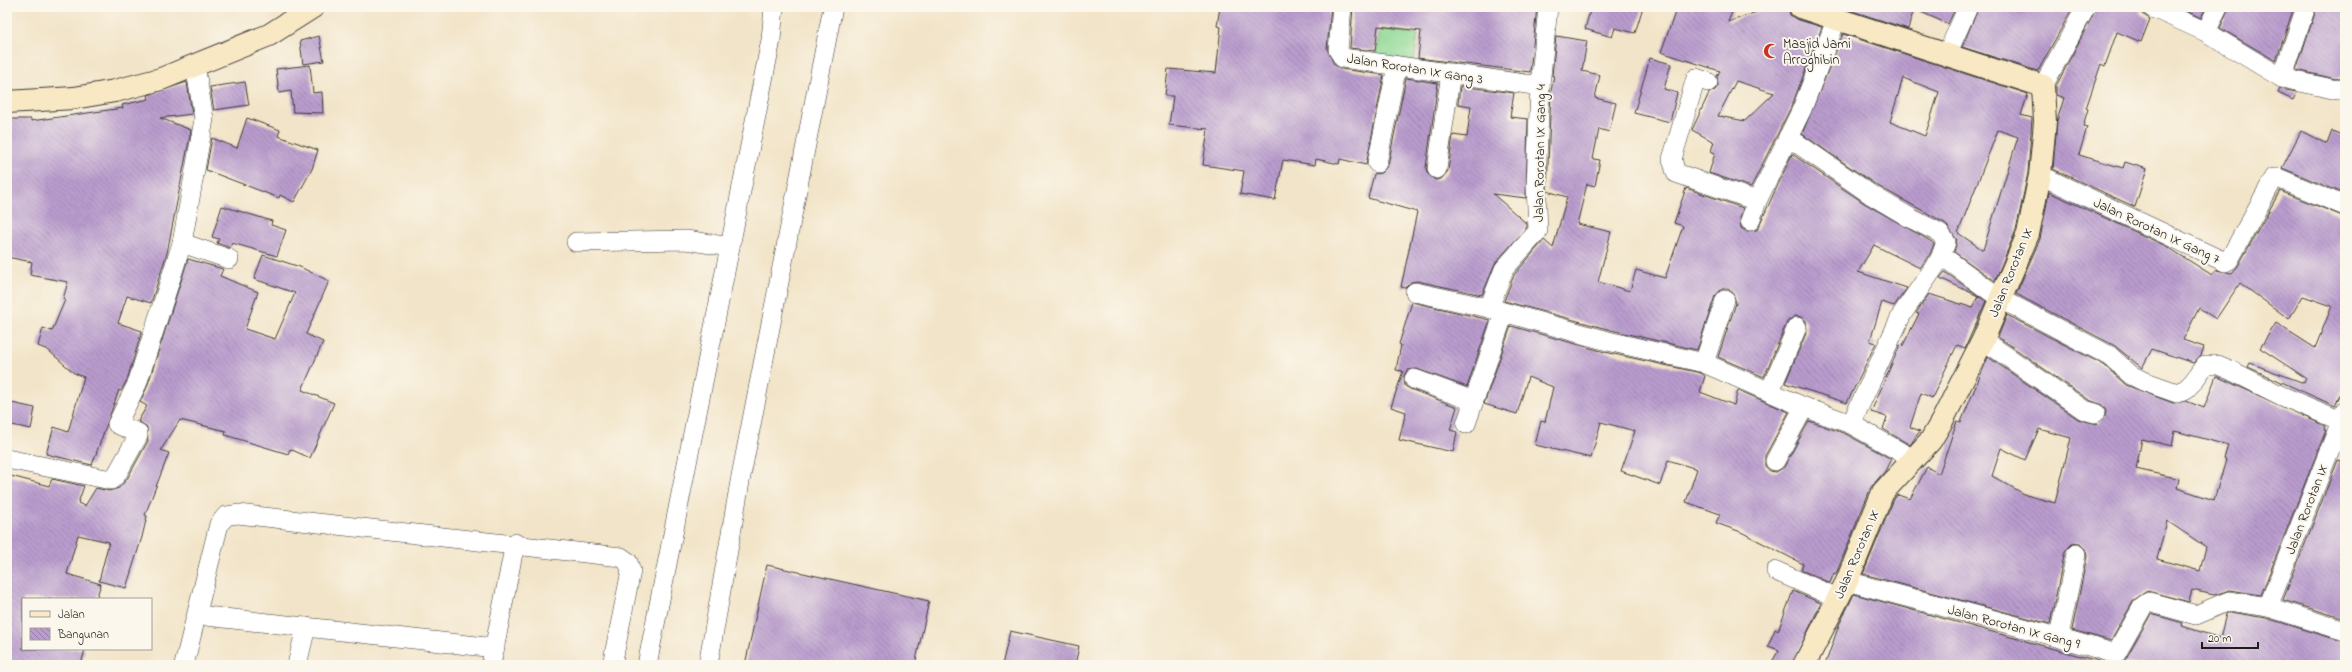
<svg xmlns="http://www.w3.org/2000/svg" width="2352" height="672" font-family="'Indie Flower',sans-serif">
	<defs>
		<pattern id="building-back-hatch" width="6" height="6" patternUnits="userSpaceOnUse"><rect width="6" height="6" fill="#b99cce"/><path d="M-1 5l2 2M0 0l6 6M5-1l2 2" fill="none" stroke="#967ea6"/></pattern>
	</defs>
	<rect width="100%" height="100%" fill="#fbf7ec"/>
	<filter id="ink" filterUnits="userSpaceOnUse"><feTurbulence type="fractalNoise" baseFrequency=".025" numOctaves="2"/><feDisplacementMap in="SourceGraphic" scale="8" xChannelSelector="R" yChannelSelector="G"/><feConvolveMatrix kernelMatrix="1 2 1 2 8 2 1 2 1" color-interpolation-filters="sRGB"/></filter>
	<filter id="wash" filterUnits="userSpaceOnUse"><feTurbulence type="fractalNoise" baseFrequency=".012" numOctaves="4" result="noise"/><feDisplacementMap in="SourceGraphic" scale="16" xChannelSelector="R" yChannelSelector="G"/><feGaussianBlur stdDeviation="0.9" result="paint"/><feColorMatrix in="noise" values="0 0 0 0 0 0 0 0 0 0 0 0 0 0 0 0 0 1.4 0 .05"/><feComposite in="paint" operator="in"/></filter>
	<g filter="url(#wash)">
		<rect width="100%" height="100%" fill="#f2e4c8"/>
		<polygon fill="#8ed895" stroke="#557a58" points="1380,29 1418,34 1414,64 1376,59"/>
		<g id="blocks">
			<g fill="url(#building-back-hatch)" fill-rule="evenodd">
				<polygon points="1220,7 1331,7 1327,49 1334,64 1341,69 1384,75 1366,165 1340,159 1339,164 1316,159 1315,165 1283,160 1275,200 1240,194 1244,171 1203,165 1208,129 1169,125 1173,96 1165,96 1168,69 1216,73 1221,27 1217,26"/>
				<polygon points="1353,7 1537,7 1530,72 1418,58 1421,31 1378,26 1375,51 1350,48"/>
				<polygon points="1591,7 1643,7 1635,33 1615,28 1612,37 1585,29"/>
				<path d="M1677,7H1734L1728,22L1771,7H1788L1790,15L1796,19L1822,27L1792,105L1751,187L1709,173L1715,153L1711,151L1714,142L1692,130L1709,93L1715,90L1718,86L1717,76L1720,71L1661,52ZM1736,81L1774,93L1745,121L1718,116Z"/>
				<polygon points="1840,7 1956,7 1948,24 1914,9 1908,29"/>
				<polygon points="1979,7 2073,7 2038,71 1962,47"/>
				<polygon points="2097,7 2140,7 2142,14 2150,19 2141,42 2117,32 2105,66 2101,64 2086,108 2088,109 2083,126 2087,127 2079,155 2123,168 2125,162 2147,169 2135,207 2053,169 2057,121 2064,98 2056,95 2056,86"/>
				<polygon points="2178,7 2206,7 2201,18"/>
				<polygon points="2229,7 2294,7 2276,61 2220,28"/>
				<polygon points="2317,7 2345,7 2345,76 2336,79 2296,70"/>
				<path d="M1843,34L2028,94L2021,115L2032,118L2028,173L2016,230L1995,281L1954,252L1957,240L1945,223L1876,185L1802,134ZM1903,78L1939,92L1925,136L1890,122ZM1998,130L2018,137L1983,250L1958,233Z"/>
				<polygon points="319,36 324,61 303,64 300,41"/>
				<polygon points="1556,36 1587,41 1582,71 1600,75 1595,98 1616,103 1609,132 1599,129 1593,159 1600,160 1595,186 1587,184 1577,224 1611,232 1598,282 1630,291 1636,270 1665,278 1683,226 1674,223 1686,188 1743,208 1740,218 1741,228 1747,231 1757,230 1792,154 1864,203 1932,242 1934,244 1930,254 1920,268 1874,245 1858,272 1907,288 1894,306 1882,302 1870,341 1876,343 1847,403 1785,383 1807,331 1806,321 1801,317 1795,316 1787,322 1764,377 1718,357 1736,303 1733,293 1728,289 1722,289 1715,296 1697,350 1611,330 1504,301 1514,275 1544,240 1553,248 1567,197 1547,191 1551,91 1554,76 1552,76"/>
				<polygon points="1650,58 1671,64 1664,89 1677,93 1670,122 1634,113"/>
				<polygon points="310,65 313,93 322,92 323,113 293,112 291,91 279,93 276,69"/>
				<polygon points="1406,78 1438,83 1426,167 1427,173 1435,180 1441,179 1448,171 1453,135 1467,137 1471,106 1458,104 1460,86 1514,93 1510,117 1528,119 1526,198 1493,194 1527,224 1527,227 1496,262 1482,295 1417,281 1411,282 1405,288 1401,287 1417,212 1368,198 1374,174 1381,173 1388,165"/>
				<polygon points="187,82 192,114 160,118 191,130 167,253 151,303 127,296 118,323 142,331 127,380 121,391 119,390 92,465 46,454 54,427 68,432 84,377 74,373 48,350 38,346 43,328 52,331 65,300 63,299 68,282 30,275 32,262 7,257 7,119 31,119 31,121 123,108 122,105 149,99 148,95"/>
				<polygon points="245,82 249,105 214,110 210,87"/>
				<polygon points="2280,89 2297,92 2293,100 2278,93"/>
				<polygon points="247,118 280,130 278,136 318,150 312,169 294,202 280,195 279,198 206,170 212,138 237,148"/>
				<polygon points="2301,131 2327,144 2332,131 2345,136 2345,194 2282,168"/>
				<polygon points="2280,191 2345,217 2345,384 2335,406 2248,367 2250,363 2304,383 2306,378 2260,348 2276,323 2315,348 2332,306 2303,296 2289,319 2240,283 2216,319 2199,308 2183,340 2204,347 2201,355 2193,363 2152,349 2142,368 2115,346 2016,294 2040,239 2049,192 2166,246 2212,275 2216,270 2232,273 2238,266"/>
				<polygon points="222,206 272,221 271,225 286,230 277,256 232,243 230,248 217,243 219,239 212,237"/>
				<polygon points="263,255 300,267 329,281 306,334 323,342 302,390 334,403 310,458 290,449 288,454 225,435 226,431 180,420 161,450 169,453 145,515 147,516 142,537 126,588 99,581 109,542 78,535 67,574 101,584 96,599 23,599 23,649 85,649 81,665 7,665 7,475 49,486 52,479 84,486 78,503 85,506 96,488 109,491 119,488 127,479 148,441 147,427 138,421 147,406 140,402 147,387 188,259 223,269 220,276 258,292 245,329 275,339 295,293 254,279"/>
				<polygon points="1945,272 1986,301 1965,348 1957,345 1932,398 1921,393 1910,427 1920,431 1910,445 1883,429 1887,417 1871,412 1900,345 1902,347 1919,314 1916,313 1929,294 1973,308 1978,296 1940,278"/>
				<polygon points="1412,302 1490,320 1467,387 1417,369 1407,370 1404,376 1405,386 1410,389 1457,407 1450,430 1457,432 1453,452 1399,440 1406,412 1391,407 1403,371 1396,370 1401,345 1399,344"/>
				<path d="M2007,315L2104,365L2126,385L2173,403L2186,401L2204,408L2216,376L2325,426L2324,430H2326L2261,595L2230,590L2214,595L2192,590L2189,602L2147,591L2134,600L2111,641L2072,630L2087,556L2086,550L2079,543L2072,544L2065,551L2050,624L1863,574L1894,499L1898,495L1910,499L1927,467L1939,474L1957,421L1961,422L1988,357L2078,419L2097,424L2105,416L2106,411L2102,405L2089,400L1998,337ZM2039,429L2071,438L2055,503L2026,495L1992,476L2001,448L2025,460ZM2175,431L2228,445L2224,459L2226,460L2214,500L2177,488L2179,479L2136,469L2142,439L2172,446ZM2167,521L2206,547L2200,571L2157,559Z"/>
				<polygon points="1511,326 1605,352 1701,373 1705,376 1700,392 1734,405 1738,390 1789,412 1765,456 1765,466 1770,471 1776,472 1784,467 1809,421 1846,434 1891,459 1885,471 1871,487 1836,574 1834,573 1830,583 1801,570 1803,564 1741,532 1716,523 1720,514 1686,502 1697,469 1668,460 1660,485 1621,471 1635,431 1601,422 1591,458 1535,445 1541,421 1545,422 1553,387 1528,377 1517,414 1484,404"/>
				<polygon points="7,402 35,408 31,429 7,424"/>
				<polygon points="2338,460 2345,462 2345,619 2283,600"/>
				<polygon points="767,565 929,601 915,665 745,665"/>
				<polygon points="1793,591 1821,603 1792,665 1770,665 1779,650 1768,646 1775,629 1778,631"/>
				<polygon points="1854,594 2113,665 2122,663 2125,660 2151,614 2183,623 2182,626 2220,638 2226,614 2230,612 2266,618 2345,642 2345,659 2343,665 1825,665 1839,625"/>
				<polygon points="1010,631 1079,646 1075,665 1002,665"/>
			</g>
		</g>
	</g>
	<g filter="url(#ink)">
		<use href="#blocks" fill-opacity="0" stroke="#3c3a36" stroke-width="1"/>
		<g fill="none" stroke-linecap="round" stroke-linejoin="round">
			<g stroke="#3c3a36" stroke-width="20">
				<g id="street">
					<polyline points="1342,7 1338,50 1343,58 1540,86"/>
					<polyline points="2151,7 2206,32 2282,78 2337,90 2345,87"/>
					<polyline points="2206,32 2218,7"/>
					<polyline points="1947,54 1968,7"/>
					<polyline points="2282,78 2306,7"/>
					<polyline points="1708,82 1696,78 1672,159 1676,173 1757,201"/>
					<polyline points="2043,86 2086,7"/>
					<polyline points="1788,137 1870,194 1912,219 1940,233 1946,242 1940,259 1949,261 2001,299 2110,356 2131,375 2143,381 2177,393 2186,389 2193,382 2205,365 2218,365 2230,370 2282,396 2341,421"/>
					<polyline points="1377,163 1397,66"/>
					<polyline points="1437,169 1451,73"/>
					<polyline points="2040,175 2225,262 2229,260 2274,178 2278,178 2345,206"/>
					<polyline points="1750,221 1757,201 1802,109 1837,18"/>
					<polyline points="576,242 686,240 730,247"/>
					<polyline points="182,243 229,259"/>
					<polyline points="1415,292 1489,308 1608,341 1704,363 1804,407 1851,424 1913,459"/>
					<polyline points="1489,308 1504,269 1538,231 1536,185 1540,86 1548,7"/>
					<polyline points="1983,340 2084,410 2095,413"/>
					<polyline points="1704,363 1725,300"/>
					<polyline points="1414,379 1473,401"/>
					<polyline points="1770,391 1797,327"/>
					<polyline points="1466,424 1504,313"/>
					<polyline points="1851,424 1902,314 1940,259"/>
					<polyline points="7,459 111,480 117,474 138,436 138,433 117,424 137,384 182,243 204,119 195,65"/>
					<polyline points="1775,461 1804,407"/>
					<polyline points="1776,571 1837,598"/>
					<path d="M1847,581C1937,606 2027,627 2116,654L2143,606L2149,602L2196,615L2229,601L2268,607L2345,631"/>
					<polyline points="2268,607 2345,411"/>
					<polyline points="197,615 495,648"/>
					<polyline points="2059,636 2076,554"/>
					<polyline points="184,665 219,524 226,516 238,514 621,557 628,562 631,571 612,665"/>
					<polyline points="297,665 306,627"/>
					<polyline points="491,665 515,543"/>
					<polyline points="647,665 771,40 774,7"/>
					<polyline points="708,665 741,476 833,7"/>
				</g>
			</g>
			<g stroke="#3c3a36" stroke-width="24">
				<g id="secondary">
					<polyline points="1800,7 2043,86 2045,122 2040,175 2028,234 1983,340 1942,421 1931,440 1883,492 1847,581 1804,665"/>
					<polyline points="7,102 74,98 115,91 161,79 269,35 313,7"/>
				</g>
			</g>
			<use href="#street" stroke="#fff" stroke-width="19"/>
			<use href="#secondary" stroke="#f8e8c3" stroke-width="22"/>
		</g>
	</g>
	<defs>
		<g id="mosque-bare" transform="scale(1.2)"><path d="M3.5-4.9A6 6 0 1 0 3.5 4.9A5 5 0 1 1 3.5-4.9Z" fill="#c8321e" stroke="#fbf7ec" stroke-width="2.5" paint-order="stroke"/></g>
	</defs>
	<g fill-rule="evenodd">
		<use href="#mosque-bare" x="1771" y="51"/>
	</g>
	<g text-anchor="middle" stroke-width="4" stroke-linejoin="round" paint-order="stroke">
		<g font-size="14" fill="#1c1c1c" stroke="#fbf7ec" text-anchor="start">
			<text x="1783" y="48">Masjid Jami<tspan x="1783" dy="16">Arroghibin</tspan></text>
		</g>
		<g font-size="14" fill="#1c1c1c" stroke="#fbf7ec">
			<text transform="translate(1415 68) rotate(9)" y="5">Jalan Rorotan IX Gang 3</text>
			<text transform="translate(1539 153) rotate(-89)" y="5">Jalan Rorotan IX Gang 4</text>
			<text transform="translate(2157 230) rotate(25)" y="5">Jalan Rorotan IX Gang 7</text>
			<text transform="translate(2010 272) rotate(-68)" y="5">Jalan Rorotan IX</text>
			<text transform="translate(2306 509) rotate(-69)" y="5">Jalan Rorotan IX</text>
			<text transform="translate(1856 554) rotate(-67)" y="5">Jalan Rorotan IX</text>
			<text transform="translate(2014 626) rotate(15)" y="5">Jalan Rorotan IX Gang 9</text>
		</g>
	</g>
	<rect width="2352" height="672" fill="none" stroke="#fbf7ec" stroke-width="24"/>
	<rect x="22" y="598" width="130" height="52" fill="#fbf7ec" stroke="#a29f99"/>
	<rect x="30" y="611" width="20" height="6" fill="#f8e8c3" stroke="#a29f99"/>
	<text x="58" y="618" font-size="12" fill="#1c1c1c">Jalan</text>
	<rect x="30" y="628" width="20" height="12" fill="url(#building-back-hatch)" stroke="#a29f99"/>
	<text x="58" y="638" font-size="12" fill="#1c1c1c">Bangunan</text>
	<path d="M2202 642v6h56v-6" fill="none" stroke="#1c1c1c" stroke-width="2"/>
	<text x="2208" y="642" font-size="12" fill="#1c1c1c" stroke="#fbf7ec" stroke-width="3" paint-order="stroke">20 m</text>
</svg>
